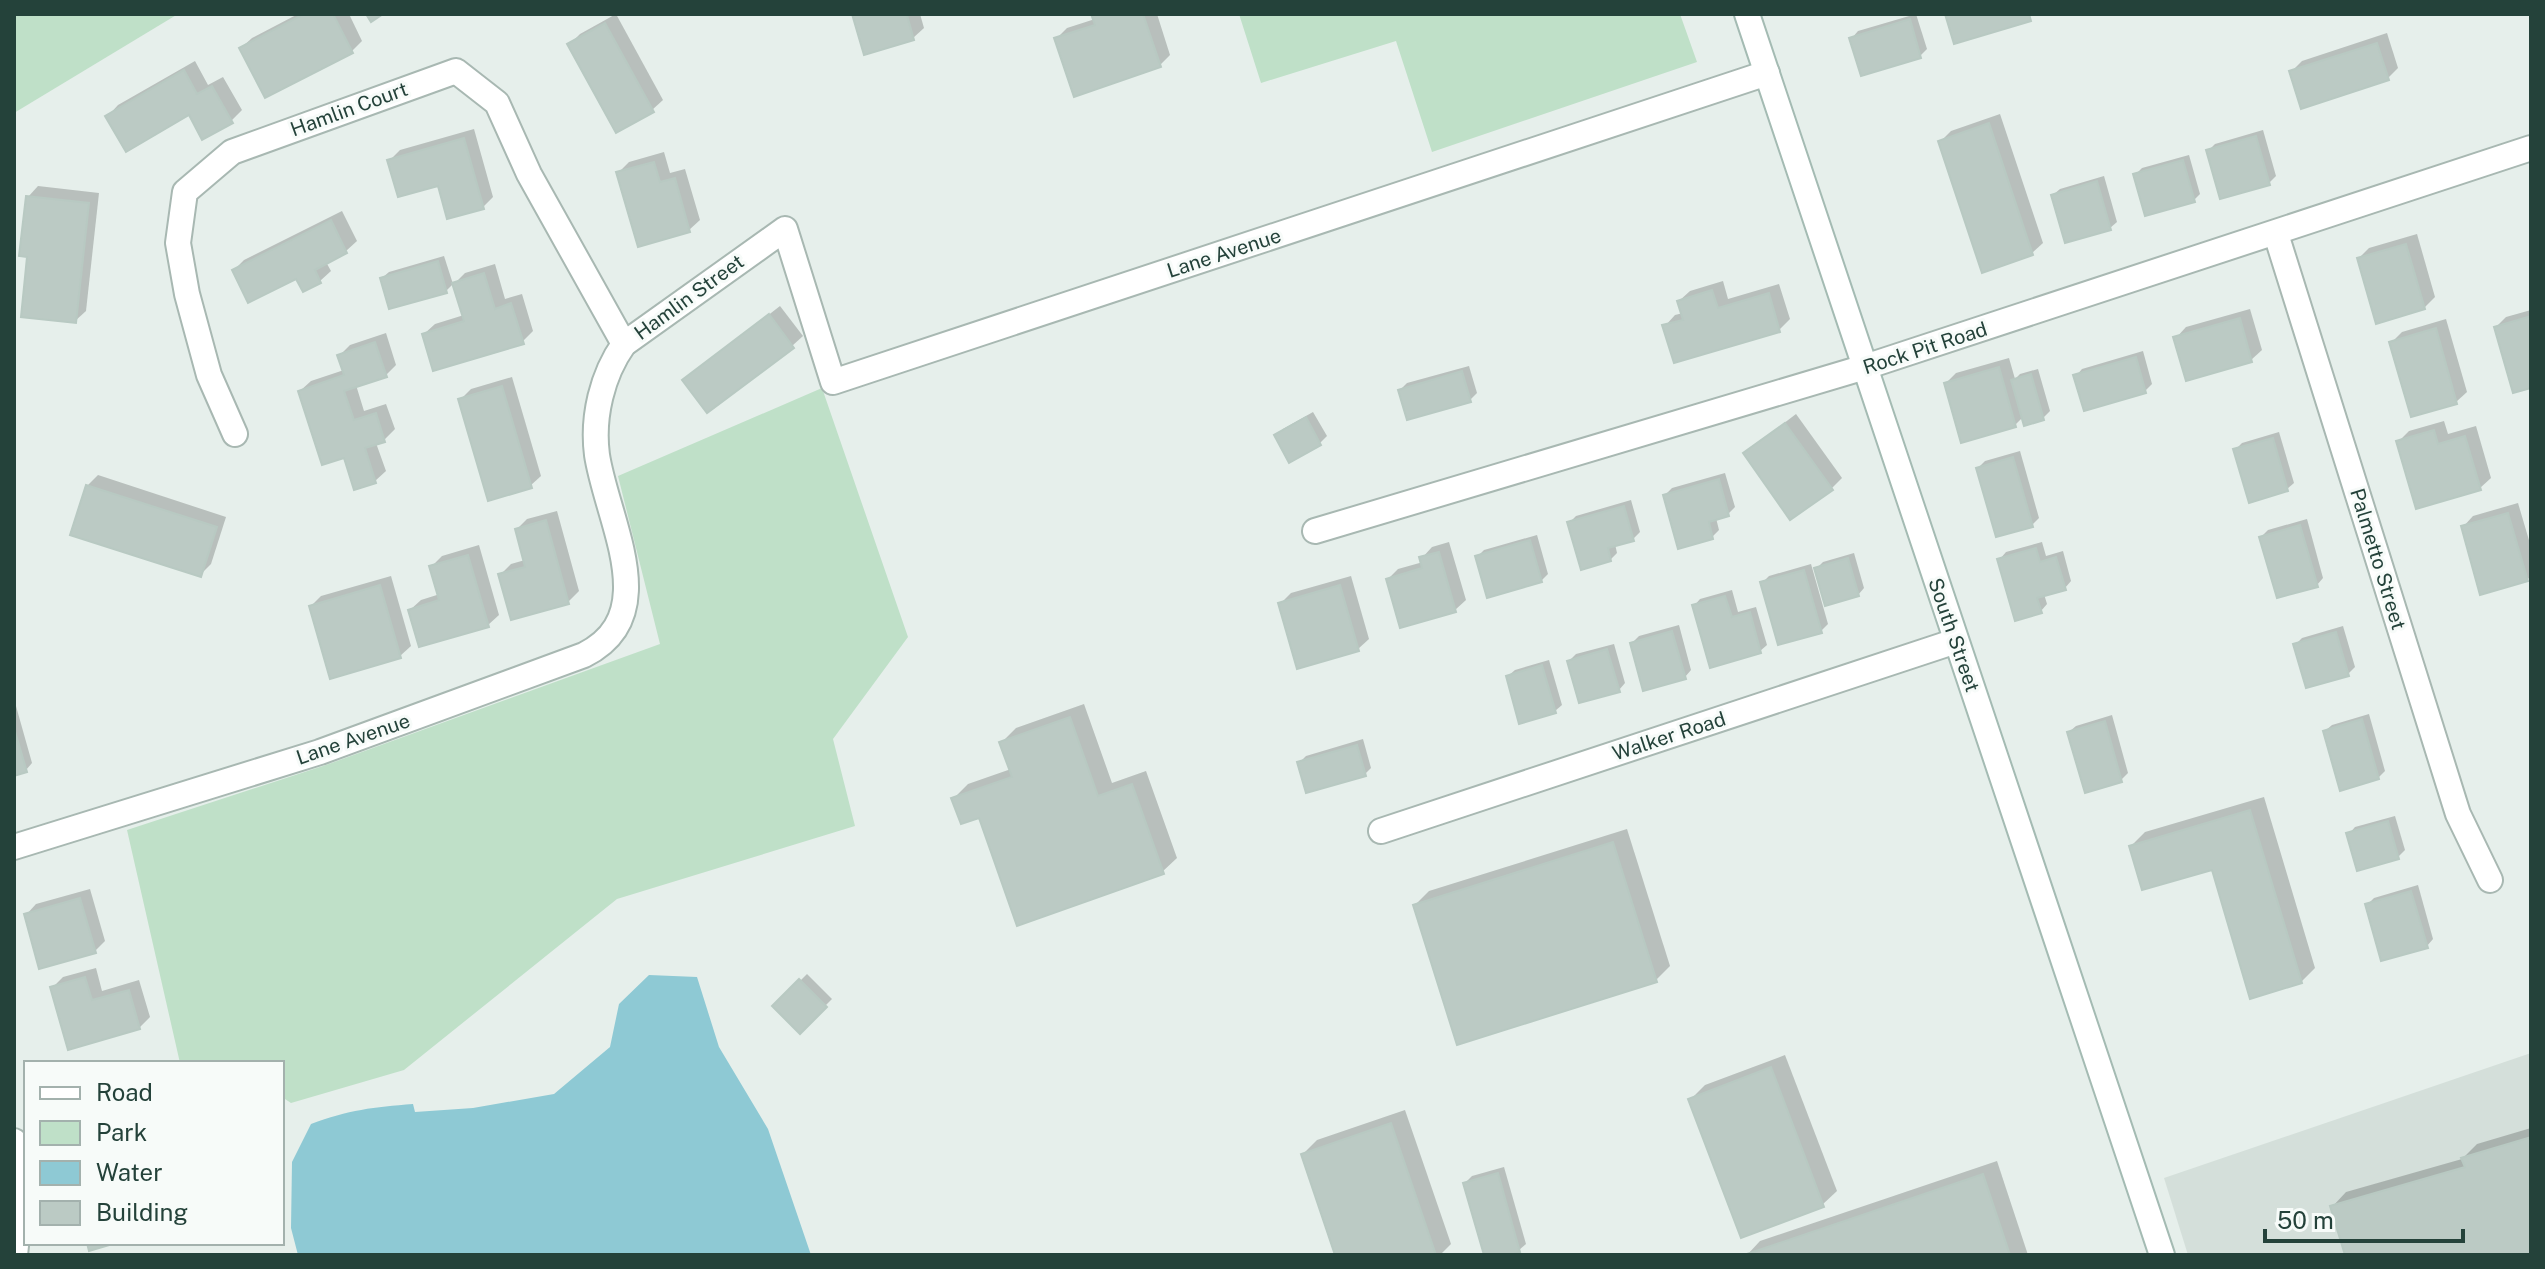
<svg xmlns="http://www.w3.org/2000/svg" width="2545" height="1269" font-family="'Public Sans',sans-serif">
	<rect width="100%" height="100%" fill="#e6efeb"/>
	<polygon fill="#d4dfda" points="2531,1053 2531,1255 2188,1255 2164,1178"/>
	<g fill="#bfe0c8">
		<polygon points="14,14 178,14 14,113"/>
		<polygon points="1239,14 1680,14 1697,62 1432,152 1396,41 1261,83"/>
		<polygon points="822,388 908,637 833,739 855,826 617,899 404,1070 291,1103 282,1097 282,1063 180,1063 127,830 326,765 660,644 618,476"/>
	</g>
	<path fill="#8ec9d4" d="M649,975L697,977L719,1047L768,1129L811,1255H298L291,1228L292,1162L311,1124C348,1110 374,1107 413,1104L415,1112L473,1108L554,1094L610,1047L619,1004Z"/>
	<g fill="#0003">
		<polygon points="298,14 349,14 362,41 352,51 241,48 252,38"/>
		<polygon points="616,14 663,100 652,110 570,44 580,34"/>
		<polygon points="854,14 920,14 924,28 913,38"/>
		<polygon points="1094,14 1157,14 1170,55 1160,65 1056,39 1067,28 1095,19"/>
		<polygon points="1916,14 1927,49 1920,56 1852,38 1858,31"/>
		<polygon points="2387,33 2398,68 2388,78 2291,72 2302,61"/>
		<polygon points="195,61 208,85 223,77 242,110 231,121 189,113 108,116 118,105"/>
		<polygon points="2000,114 2043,243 2032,253 1940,142 1951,131"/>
		<polygon points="474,129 493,197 483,207 439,183 389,161 400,150"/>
		<polygon points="2263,130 2276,176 2269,183 2208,151 2215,144"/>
		<polygon points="664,152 670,173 685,169 700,220 689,230 618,173 629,162"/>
		<polygon points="2189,155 2200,194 2194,200 2135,175 2142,168"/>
		<polygon points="2104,176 2117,222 2110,228 2053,195 2060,189"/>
		<polygon points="38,186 99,193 86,311 75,321 30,255 28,197"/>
		<polygon points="342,211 357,241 346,251 326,262 331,271 320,281 304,290 297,276 234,270 244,260"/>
		<polygon points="2417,234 2435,297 2424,308 2359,258 2369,248"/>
		<polygon points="444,256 453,284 446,291 382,278 389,272"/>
		<polygon points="495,264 505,299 522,294 533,331 522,342 424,334 435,324 464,315 454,284 465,273"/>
		<polygon points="1723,281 1728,299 1779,284 1790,319 1779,330 1665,326 1675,315 1683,313 1679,301 1690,291"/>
		<polygon points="780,306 803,336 792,346 684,381"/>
		<polygon points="2250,309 2262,350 2251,360 2176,338 2186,327"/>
		<polygon points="2531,310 2531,386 2496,327 2506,317"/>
		<polygon points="2446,319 2467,392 2456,402 2392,342 2402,332"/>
		<polygon points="386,333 396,365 386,375 356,385 364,411 386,404 395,429 384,440 376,443 386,471 375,481 345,455 300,391 311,381 344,370 340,355 350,345"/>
		<polygon points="2143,351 2152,384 2145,391 2076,376 2082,369"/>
		<polygon points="2009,358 2015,379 2020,374 2038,369 2050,411 2043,418 2024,416 2015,425 1946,383 1956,373"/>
		<polygon points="1469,366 1477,393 1470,400 1400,390 1407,383"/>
		<polygon points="512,377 541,476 530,486 460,400 471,389"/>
		<polygon points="1313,412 1327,436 1320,443 1290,460 1276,436 1283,429"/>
		<polygon points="1796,414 1842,478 1831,489 1745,453"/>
		<polygon points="2444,421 2448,434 2476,426 2491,478 2480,488 2399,441 2409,431"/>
		<polygon points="2279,432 2294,483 2287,489 2235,450 2242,443"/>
		<polygon points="2020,451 2039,518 2032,525 1978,468 1985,461"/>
		<polygon points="1725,473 1735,507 1728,514 1716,518 1719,530 1712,537 1665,495 1672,488"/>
		<polygon points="98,475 226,517 211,564 200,575 87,486"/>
		<polygon points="1631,500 1640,532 1633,539 1615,544 1617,553 1610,560 1569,523 1576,516"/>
		<polygon points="2518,503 2531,547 2531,576 2527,580 2463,527 2473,516"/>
		<polygon points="557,511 579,591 568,602 500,575 511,564 525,560 517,529 527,519"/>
		<polygon points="2307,519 2323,578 2317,585 2261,537 2268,530"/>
		<polygon points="1537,535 1548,574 1541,581 1477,557 1484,550"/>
		<polygon points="1449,542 1466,600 1455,610 1388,579 1398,569 1423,562 1422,558 1432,547"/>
		<polygon points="2042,542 2046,556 2063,551 2071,581 2065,588 2044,594 2047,604 2041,611 2000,559 2006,552"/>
		<polygon points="479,545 499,615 488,625 410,610 421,600 440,594 432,566 442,556"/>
		<polygon points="1854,553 1864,588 1858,595 1816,569 1823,562"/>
		<polygon points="1811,564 1828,624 1821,631 1762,583 1769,576"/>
		<polygon points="391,576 411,646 400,656 311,606 321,596"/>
		<polygon points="1351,576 1369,639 1358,649 1280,604 1291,593"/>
		<polygon points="1732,590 1738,612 1756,607 1767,645 1760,651 1694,606 1700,599"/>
		<polygon points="1679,625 1691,670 1685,677 1632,643 1639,636"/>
		<polygon points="2343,626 2355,667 2348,674 2295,645 2302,638"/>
		<polygon points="1614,644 1625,683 1619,690 1569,661 1576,654"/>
		<polygon points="1549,660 1562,705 1555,711 1508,676 1515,670"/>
		<polygon points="14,699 32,763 26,770 14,773"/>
		<polygon points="1084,704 1112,783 1146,771 1177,858 1162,872 980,815 954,798 968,784 1011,769 1002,742 1016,728"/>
		<polygon points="2369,714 2385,771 2378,778 2325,731 2332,725"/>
		<polygon points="2112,715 2128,773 2121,780 2069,732 2076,726"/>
		<polygon points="1363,739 1371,768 1365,774 1300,762 1306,756"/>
		<polygon points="2264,797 2315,968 2301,982 2213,867 2131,846 2145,832"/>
		<polygon points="2395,816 2405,850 2398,857 2349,834 2355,827"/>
		<polygon points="1627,829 1670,966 1656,980 1415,905 1429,891"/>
		<polygon points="2418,885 2433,939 2427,946 2367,905 2374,898"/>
		<polygon points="90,889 105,941 95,951 26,915 36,904"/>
		<polygon points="96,968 102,991 139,980 150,1017 139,1028 52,988 63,977"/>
		<polygon points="807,974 832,999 800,1031 775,1006"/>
		<polygon points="1785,1055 1837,1191 1822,1205 1691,1099 1705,1085"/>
		<polygon points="1405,1110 1451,1244 1440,1255 1337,1255 1303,1154 1317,1140"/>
		<polygon points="2531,1128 2531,1255 2347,1255 2332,1207 2346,1192 2462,1159 2477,1144"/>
		<polygon points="1997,1161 2028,1255 1747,1255 1760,1241"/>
		<polygon points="1504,1167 1526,1244 1519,1250 1503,1255 1486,1255 1465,1183 1472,1176"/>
	</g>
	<g fill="#bbcac4" stroke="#b8c9c2" stroke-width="2">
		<polygon points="304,14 333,14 353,53 265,98 239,48"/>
		<polygon points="366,14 383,14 371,22"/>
		<polygon points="852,14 911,14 907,15 914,40 864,55"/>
		<polygon points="1091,14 1143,14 1161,67 1074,97 1054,38 1095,25"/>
		<polygon points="1945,14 2029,14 2031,21 1954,44"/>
		<polygon points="1910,19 1921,58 1861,76 1849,38"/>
		<polygon points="605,23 654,112 616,133 567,44"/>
		<polygon points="2377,43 2389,80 2301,109 2289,71"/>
		<polygon points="184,70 197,94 212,86 233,123 202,140 189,115 126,152 105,116"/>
		<polygon points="1989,123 2033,255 1982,273 1938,141"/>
		<polygon points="2256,136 2270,185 2220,199 2206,150"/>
		<polygon points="464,138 484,209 447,219 438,186 398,197 387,160"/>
		<polygon points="2183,160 2195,202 2145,216 2133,174"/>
		<polygon points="654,162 660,182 675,178 690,232 638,247 616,172"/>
		<polygon points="2097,181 2111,230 2065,243 2051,195"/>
		<polygon points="26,196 89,203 76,323 21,317 27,257 19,256"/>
		<polygon points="331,220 347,253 315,270 321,283 303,292 296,279 248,303 232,270"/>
		<polygon points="2406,244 2425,309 2376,324 2357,258"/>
		<polygon points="438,261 447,293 389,309 380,278"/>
		<polygon points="484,273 495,309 511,303 524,344 433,371 422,334 464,321 452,283"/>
		<polygon points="1712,290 1718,308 1769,293 1780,332 1674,363 1662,325 1683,320 1677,301"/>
		<polygon points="769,314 794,348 707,413 682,380"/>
		<polygon points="2531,316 2531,388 2513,393 2494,327"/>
		<polygon points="2240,318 2252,362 2186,381 2173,337"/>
		<polygon points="2436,328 2457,404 2411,417 2389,342"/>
		<polygon points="375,342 387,377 344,391 354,420 376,413 385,442 365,448 376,483 354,490 344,458 322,465 298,391 344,375 337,355"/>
		<polygon points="2136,357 2146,393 2084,411 2073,375"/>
		<polygon points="1999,367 2016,427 1961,443 1944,383"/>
		<polygon points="1462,371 1471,402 1407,420 1398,390"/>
		<polygon points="2031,374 2044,420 2024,426 2011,380"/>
		<polygon points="502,386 532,488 488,501 458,399"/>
		<polygon points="1306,417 1321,445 1289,463 1274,435"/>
		<polygon points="1785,423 1833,490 1790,520 1743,453"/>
		<polygon points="2434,430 2438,444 2465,436 2481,490 2416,509 2396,441"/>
		<polygon points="2273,438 2288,491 2249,503 2233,449"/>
		<polygon points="2013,457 2033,527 1996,537 1976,468"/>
		<polygon points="1719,479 1729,516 1709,522 1713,539 1678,549 1663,495"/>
		<polygon points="86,485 217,527 201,577 70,535"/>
		<polygon points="1624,506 1634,541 1608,548 1611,561 1581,570 1567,522"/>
		<polygon points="2508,513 2528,581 2480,595 2461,526"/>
		<polygon points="546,520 569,604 511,620 498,574 525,567 515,529"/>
		<polygon points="2300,525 2318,587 2277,598 2259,537"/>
		<polygon points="1530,540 1542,582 1487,598 1475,556"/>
		<polygon points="2036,548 2040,562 2056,557 2066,590 2037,598 2042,613 2015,621 1997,559"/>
		<polygon points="1439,552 1456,612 1400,628 1386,579 1422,568 1419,557"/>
		<polygon points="468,555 489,627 419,647 408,610 439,600 429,566"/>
		<polygon points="1848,558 1859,596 1825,606 1814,568"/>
		<polygon points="1804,570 1822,633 1778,645 1760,582"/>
		<polygon points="380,585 401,658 330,679 309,606"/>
		<polygon points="1340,585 1359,651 1297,669 1278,603"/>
		<polygon points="1725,596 1732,617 1750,612 1761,653 1710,668 1692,605"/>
		<polygon points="1672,631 1686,679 1643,691 1630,643"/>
		<polygon points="2336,632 2349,676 2306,688 2293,644"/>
		<polygon points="1607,649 1620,692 1579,703 1567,661"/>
		<polygon points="1542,665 1556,713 1519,724 1506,676"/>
		<polygon points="1070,717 1098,796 1132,784 1164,874 1017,926 979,818 961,824 951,798 1012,777 999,742"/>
		<polygon points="2362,719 2379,779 2340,791 2323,731"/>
		<polygon points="2105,721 2122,782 2085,793 2067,732"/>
		<polygon points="14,728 27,772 14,776"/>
		<polygon points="1357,745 1366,776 1306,793 1297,762"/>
		<polygon points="2250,810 2302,983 2250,999 2212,870 2142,890 2129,846"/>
		<polygon points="2388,821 2399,859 2357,871 2346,833"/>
		<polygon points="1613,842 1657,982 1457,1045 1413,905"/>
		<polygon points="2411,891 2428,948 2381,961 2365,904"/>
		<polygon points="80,898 96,953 39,969 24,914"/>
		<polygon points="85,977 92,1000 129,990 140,1029 68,1050 50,987"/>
		<polygon points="799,979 827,1007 800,1034 772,1006"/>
		<polygon points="1771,1067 1824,1207 1741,1238 1688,1099"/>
		<polygon points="1391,1123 1436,1255 1335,1255 1301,1154"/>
		<polygon points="2531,1137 2531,1255 2345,1255 2330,1206 2465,1167 2461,1158"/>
		<polygon points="1498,1173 1520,1252 1511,1255 1484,1255 1463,1183"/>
		<polygon points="1983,1174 2010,1255 1744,1255"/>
		<polygon points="87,1243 116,1243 89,1251"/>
	</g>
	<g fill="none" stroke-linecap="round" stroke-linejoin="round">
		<g stroke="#a8b8b2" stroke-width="28">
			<g id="minor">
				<polyline points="2276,234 2458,814 2490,880"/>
				<polyline points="235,434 209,375 187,294 178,243 185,192 232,152 456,71 497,103 529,174 624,344"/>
				<polyline points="1315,531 1865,367 2531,148"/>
				<polyline points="1381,831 1956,641"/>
				<path d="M14,847L320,752L584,655C664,615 607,521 597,455C592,417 602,375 624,344L785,229L833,382L1767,73"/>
				<polyline points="14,1141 22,1189 15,1255"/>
			</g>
		</g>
		<g stroke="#a4bbb3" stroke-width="28">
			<polyline id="secondary" points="1747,14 2162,1255"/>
		</g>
		<use href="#minor" stroke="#fff" stroke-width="24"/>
		<use href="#secondary" stroke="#fff" stroke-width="24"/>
	</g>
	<g text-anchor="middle" stroke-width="6" stroke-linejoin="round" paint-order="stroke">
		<g font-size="20" fill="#24423a" stroke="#f7fbf9">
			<text transform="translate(349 109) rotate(-20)" y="7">Hamlin Court</text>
			<text transform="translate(1224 253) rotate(-18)" y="7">Lane Avenue</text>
			<text transform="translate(689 297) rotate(-36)" y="7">Hamlin Street</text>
			<text transform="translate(1925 348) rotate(-18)" y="7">Rock Pit Road</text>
			<text transform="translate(2378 559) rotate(73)" y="7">Palmetto Street</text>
			<text transform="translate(1954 635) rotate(71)" y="7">South Street</text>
			<text transform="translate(1669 736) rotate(-18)" y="7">Walker Road</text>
			<text transform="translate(353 739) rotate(-19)" y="7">Lane Avenue</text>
		</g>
	</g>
	<rect width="2545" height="1269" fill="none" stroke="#24423a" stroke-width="32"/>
	<rect x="24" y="1061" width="260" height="184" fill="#f7fbf9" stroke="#a3b1ad" stroke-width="2"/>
	<rect x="40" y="1087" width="40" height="12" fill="#ffffff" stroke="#a3b1ad" stroke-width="2"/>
	<text x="96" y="1101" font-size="24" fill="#24423a">Road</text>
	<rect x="40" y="1121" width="40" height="24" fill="#bfe0c8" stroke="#a3b1ad" stroke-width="2"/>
	<text x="96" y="1141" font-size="24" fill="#24423a">Park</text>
	<rect x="40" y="1161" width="40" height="24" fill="#8ec9d4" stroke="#a3b1ad" stroke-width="2"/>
	<text x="96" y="1181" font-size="24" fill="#24423a">Water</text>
	<rect x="40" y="1201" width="40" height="24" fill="#bbcac4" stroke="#a3b1ad" stroke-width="2"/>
	<text x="96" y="1221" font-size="24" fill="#24423a">Building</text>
	<path d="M2265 1229v12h198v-12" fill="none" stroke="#24423a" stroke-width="4"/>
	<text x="2277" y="1229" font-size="24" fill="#24423a" stroke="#f7fbf9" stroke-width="6" paint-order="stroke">50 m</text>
</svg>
